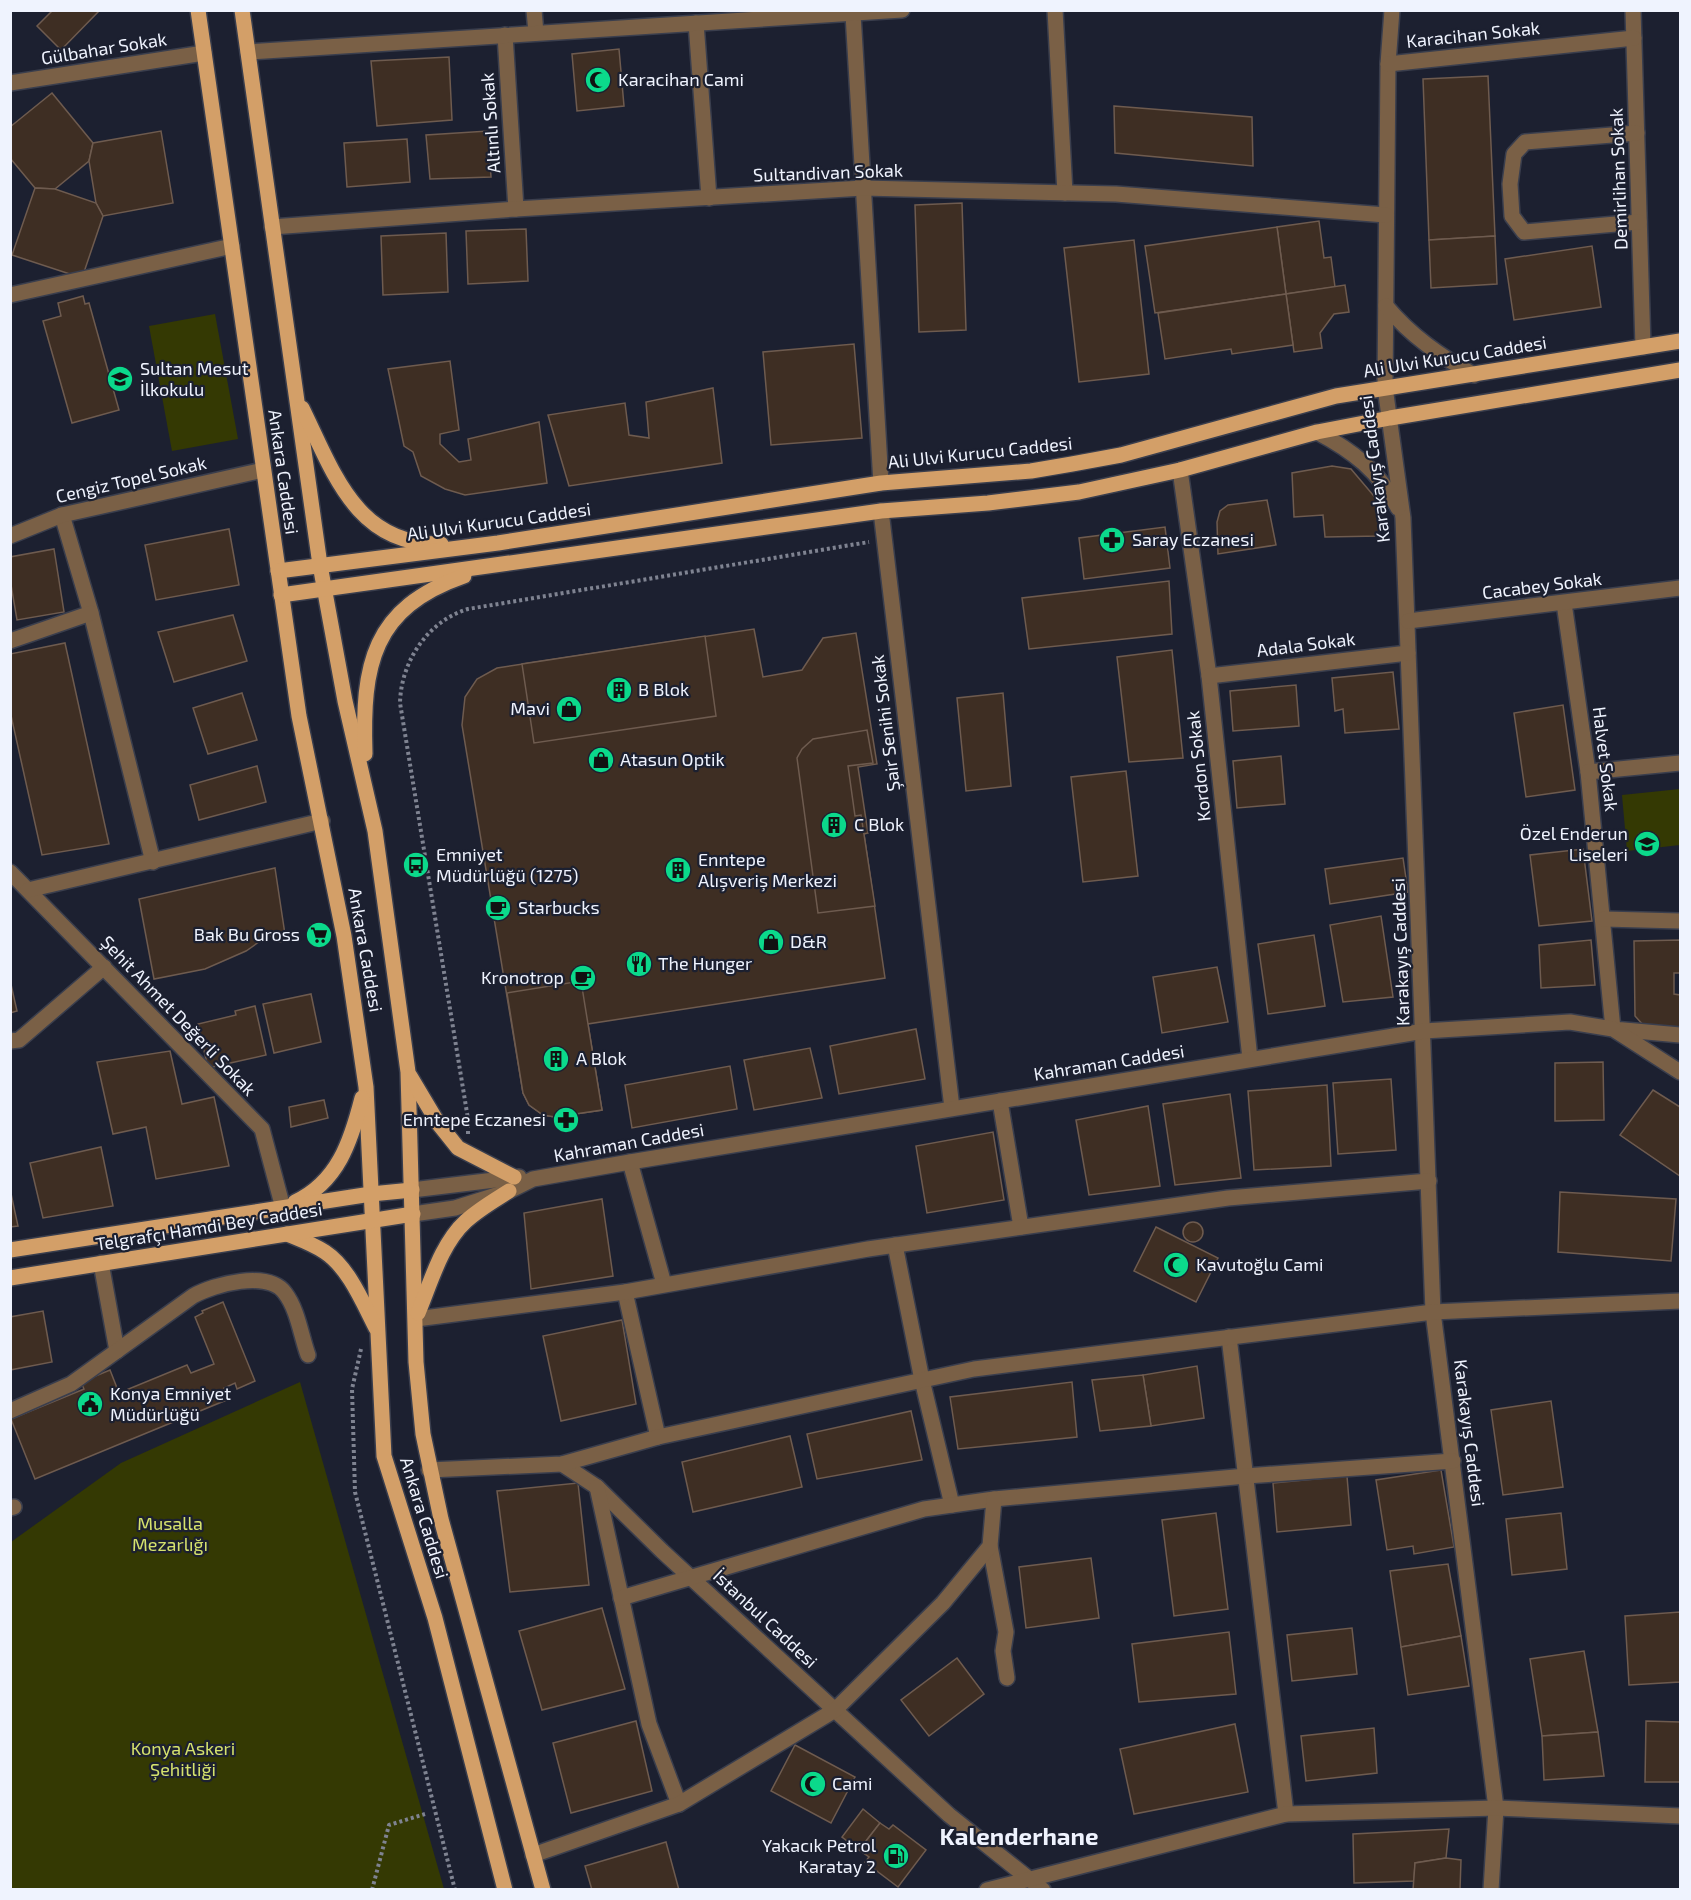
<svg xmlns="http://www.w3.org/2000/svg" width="1691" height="1900" font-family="'Exo 2',sans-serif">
	<rect width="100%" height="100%" fill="#1c2030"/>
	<g fill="#343903">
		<polygon points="215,314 238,439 172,451 149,326"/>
		<polygon points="1680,789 1680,845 1627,851 1622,795"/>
		<polygon points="300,1382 444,1889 11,1889 11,1542 121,1463"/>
	</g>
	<g fill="#3e2e23" stroke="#6e5b4f" stroke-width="1.5">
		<polygon points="53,10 100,10 61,50 37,26"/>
		<polygon points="619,49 624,106 577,111 572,54"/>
		<polygon points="449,57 452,120 377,126 371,61"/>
		<polygon points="1488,76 1495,236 1429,240 1423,79"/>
		<polygon points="52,93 93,143 89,161 55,189 35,188 10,158 10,127"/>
		<polygon points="1114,106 1252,117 1253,166 1115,153"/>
		<polygon points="161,131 173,203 103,216 96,203 89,161 93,143"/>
		<polygon points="488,131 491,177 430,179 426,135"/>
		<polygon points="407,139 410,182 347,187 344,143"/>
		<polygon points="35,188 55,189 96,203 103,216 82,278 12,255"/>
		<polygon points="962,203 966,330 919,332 915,205"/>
		<polygon points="1319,221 1324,258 1331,257 1335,287 1286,294 1277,227"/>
		<polygon points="1277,227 1286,294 1155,313 1145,246"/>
		<polygon points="526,229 528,281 468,284 466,231"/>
		<polygon points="446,233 448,292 383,295 381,236"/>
		<polygon points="1495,236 1497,284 1431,288 1429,240"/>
		<polygon points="1134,240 1149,374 1079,382 1064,248"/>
		<polygon points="1592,246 1601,307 1514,320 1505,259"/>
		<polygon points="1345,285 1349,312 1334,314 1320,333 1322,348 1294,352 1286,294"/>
		<polygon points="1286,294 1293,345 1232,354 1231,349 1165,359 1158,313"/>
		<polygon points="83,296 85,304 89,303 119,410 72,423 43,321 61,316 58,303"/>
		<polygon points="854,344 862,438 771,445 763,352"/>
		<polygon points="450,361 459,430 440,434 440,444 459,462 471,460 468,439 539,422 547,483 465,495 445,489 421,476 413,452 404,446 388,369"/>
		<polygon points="713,388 722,463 569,486 548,415 625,403 629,435 649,438 646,402"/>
		<polygon points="1332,466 1351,469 1379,502 1380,536 1325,537 1323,515 1294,517 1292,473"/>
		<polygon points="1267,500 1276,545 1218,554 1217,522 1220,511 1228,505"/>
		<polygon points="1165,527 1170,568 1084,579 1079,538"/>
		<polygon points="229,529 239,585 156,600 145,545"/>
		<polygon points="54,549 64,612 17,620 10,579 10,557"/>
		<polygon points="1169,581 1172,634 1029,649 1022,598"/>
		<polygon points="233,615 247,661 174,682 158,632"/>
		<polygon points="754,629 763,677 802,670 823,638 856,633 877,764 858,767 868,833 864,834 885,978 588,1024 602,1110 555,1117 543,1115 529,1105 523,1093 462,725 465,697 477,679 497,668"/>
		<polygon points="705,636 716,716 534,743 522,664"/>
		<polygon points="65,643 109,844 42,855 10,711 10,654"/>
		<polygon points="1172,650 1183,758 1129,762 1117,657"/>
		<polygon points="1393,672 1399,729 1345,733 1343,709 1335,711 1332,678"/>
		<polygon points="1296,685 1299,726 1233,731 1230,691"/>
		<polygon points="242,693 257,740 208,754 193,708"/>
		<polygon points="1003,693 1011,786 966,791 957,698"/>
		<polygon points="1563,705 1575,790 1526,797 1514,713"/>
		<polygon points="867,730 873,763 848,766 855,816 861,815 875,906 818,913 797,758 802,749 813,739"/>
		<polygon points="1281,756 1285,804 1237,808 1233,761"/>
		<polygon points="257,766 266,802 199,820 190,785"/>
		<polygon points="1126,771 1138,876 1083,882 1071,777"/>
		<polygon points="1583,849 1592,921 1539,926 1530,855"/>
		<polygon points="1403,858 1408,892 1330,904 1325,869"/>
		<polygon points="275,868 286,941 277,942 269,935 246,951 205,969 154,979 139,899"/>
		<polygon points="1381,916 1393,997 1343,1002 1330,925"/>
		<polygon points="1314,935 1325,1006 1268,1014 1258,944"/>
		<polygon points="1591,940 1595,985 1541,988 1539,945"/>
		<polygon points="1680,940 1680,973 1674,973 1674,994 1680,995 1680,1030 1645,1027 1635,1016 1634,941"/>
		<polygon points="1217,967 1228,1022 1162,1033 1153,977"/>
		<polygon points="10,980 17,1011 10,1013"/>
		<polygon points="581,981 602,1110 555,1117 543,1115 529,1105 523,1093 507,993"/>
		<polygon points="311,994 321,1042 274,1053 263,1004"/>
		<polygon points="255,1006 266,1055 208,1068 198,1024 236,1015 235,1011"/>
		<polygon points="916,1029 925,1079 839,1094 830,1046"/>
		<polygon points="810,1048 822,1098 754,1110 744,1060"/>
		<polygon points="170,1051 182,1104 214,1097 229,1166 156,1179 146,1127 113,1134 97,1062"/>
		<polygon points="1603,1062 1604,1120 1555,1121 1555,1063"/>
		<polygon points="730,1066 737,1109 632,1128 625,1085"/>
		<polygon points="1391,1079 1396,1150 1338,1154 1333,1083"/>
		<polygon points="1327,1085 1331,1166 1254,1170 1248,1091"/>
		<polygon points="1653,1090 1680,1107 1680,1176 1620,1135"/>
		<polygon points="1230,1094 1241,1178 1175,1185 1163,1104"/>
		<polygon points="324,1100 328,1118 291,1127 289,1107"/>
		<polygon points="1148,1106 1160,1186 1089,1195 1076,1120"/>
		<polygon points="993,1132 1004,1200 927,1213 916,1146"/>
		<polygon points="101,1147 113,1206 43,1218 30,1163"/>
		<polygon points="10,1189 18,1226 10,1227"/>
		<polygon points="1560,1192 1676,1199 1671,1261 1558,1252"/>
		<polygon points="602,1199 613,1276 531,1289 524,1213"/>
		<circle cx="1193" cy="1232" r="10"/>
		<polygon points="1156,1227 1218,1258 1196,1302 1134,1271"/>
		<polygon points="223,1302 255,1381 237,1389 235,1383 224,1388 229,1399 35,1479 11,1419 84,1389 81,1382 110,1370 119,1393 187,1365 191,1373 214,1364 195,1317 203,1313 202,1311"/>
		<polygon points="43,1311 52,1362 10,1370 10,1317"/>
		<polygon points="622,1320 636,1404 561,1421 543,1336"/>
		<polygon points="1197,1366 1204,1418 1151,1426 1143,1375"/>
		<polygon points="1143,1375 1151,1426 1100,1431 1092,1380"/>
		<polygon points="1072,1382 1077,1437 958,1449 950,1397"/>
		<polygon points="1551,1401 1563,1487 1503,1495 1491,1410"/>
		<polygon points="911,1411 922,1460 817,1479 807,1434"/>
		<polygon points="790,1436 802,1487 693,1512 682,1462"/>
		<polygon points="1441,1470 1454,1547 1414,1554 1413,1546 1387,1550 1376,1480"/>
		<polygon points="1347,1476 1351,1525 1277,1532 1273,1483"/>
		<polygon points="578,1483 589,1585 510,1592 497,1491"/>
		<polygon points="1216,1513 1228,1609 1174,1616 1162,1520"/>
		<polygon points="1561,1513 1567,1569 1512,1575 1506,1519"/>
		<polygon points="1091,1558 1099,1618 1026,1628 1019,1567"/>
		<polygon points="1448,1564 1461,1636 1401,1647 1390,1571"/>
		<polygon points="602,1608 625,1689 542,1710 519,1631"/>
		<polygon points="1680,1612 1680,1682 1629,1685 1625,1616"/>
		<polygon points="1352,1628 1357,1674 1292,1681 1287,1635"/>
		<polygon points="1229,1632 1236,1694 1139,1702 1132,1644"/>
		<polygon points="1461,1636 1469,1686 1408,1695 1401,1647"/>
		<polygon points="1584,1651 1598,1732 1542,1736 1530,1659"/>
		<polygon points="957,1658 984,1694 929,1736 901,1700"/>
		<polygon points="636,1721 652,1791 571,1813 553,1743"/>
		<polygon points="1646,1721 1680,1722 1680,1782 1645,1782"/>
		<polygon points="1235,1724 1248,1792 1134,1814 1120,1749"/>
		<polygon points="1374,1728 1377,1773 1306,1781 1301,1736"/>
		<polygon points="1598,1732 1604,1776 1544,1780 1542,1736"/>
		<polygon points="795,1745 855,1777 831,1823 771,1791"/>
		<polygon points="863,1809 880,1823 859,1850 842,1837"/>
		<polygon points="880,1823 889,1829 893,1825 926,1850 898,1887 865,1862 869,1857 859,1850"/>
		<polygon points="1449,1829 1446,1858 1415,1863 1414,1881 1354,1883 1353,1834"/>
		<polygon points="666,1842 679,1890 592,1890 585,1866"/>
		<polygon points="1446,1858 1461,1860 1460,1890 1413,1890 1415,1863"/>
	</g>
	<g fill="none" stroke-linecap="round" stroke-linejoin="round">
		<g stroke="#3a3e4d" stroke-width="18">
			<g id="minor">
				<polyline points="534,10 536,33"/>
				<polyline points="1055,10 1065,193"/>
				<polyline points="1392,10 1388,64 1385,387 1403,518 1433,1312 1496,1808 1491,1890"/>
				<polyline points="1633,10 1643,347"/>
				<polyline points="853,14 881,483"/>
				<polyline points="696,23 709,198"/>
				<polyline points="505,35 516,209"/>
				<polyline points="248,52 902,10"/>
				<polyline points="1388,64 1634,38"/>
				<polyline points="10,83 204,53"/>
				<polyline points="1637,133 1525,142 1514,154 1510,184 1512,216 1524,232 1639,222"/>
				<polyline points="272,227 516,209 863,188 1116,194 1386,215"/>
				<polyline points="10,295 232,246"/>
				<path d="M1386,306C1411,336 1440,356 1474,375"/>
				<path d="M1317,432C1353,451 1379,471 1398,508"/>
				<polyline points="1180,470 1209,676 1250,1059"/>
				<polyline points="881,511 952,1108"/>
				<polyline points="62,515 91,613 153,862"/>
				<polyline points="10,536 62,515 263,470"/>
				<polyline points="1564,603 1588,772 1613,1029 1680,1035"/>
				<polyline points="1408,621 1680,588"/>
				<polyline points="10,641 91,613"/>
				<polyline points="1209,676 1408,653"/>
				<polyline points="1588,772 1680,763"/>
				<polyline points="10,872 262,1129 283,1208"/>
				<polyline points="28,890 322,821"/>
				<polyline points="1604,919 1680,921"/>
				<polyline points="10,1041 19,1040 104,967"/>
				<polyline points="1000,1101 1021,1227"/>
				<polyline points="630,1162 664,1284"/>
				<polyline points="412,1190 519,1177"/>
				<polyline points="413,1214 455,1208 509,1191 533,1179 630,1162 1424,1031 1570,1022 1613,1029 1680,1072"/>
				<polyline points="895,1245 922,1380 952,1505"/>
				<polyline points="101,1263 117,1351"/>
				<polyline points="625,1292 658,1437"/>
				<polyline points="416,1319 625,1292 868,1249 1228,1198 1429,1181"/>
				<polyline points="1229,1337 1286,1814"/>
				<path d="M10,1411L71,1384L193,1296C214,1284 268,1270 285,1293C298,1310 301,1336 308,1355"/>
				<polyline points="562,1464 597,1487 662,1551 949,1815 1043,1890"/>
				<polyline points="429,1470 562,1464 658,1437 974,1369 1433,1312 1680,1301"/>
				<polyline points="597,1487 649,1724 679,1804"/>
				<polyline points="10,1508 14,1507"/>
				<polyline points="990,1546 1006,1632 1003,1651 1007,1678"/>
				<polyline points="621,1598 924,1509 994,1499 1246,1476 1453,1461"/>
				<polyline points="533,1855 679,1804 835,1710 943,1603 990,1546 994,1499"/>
				<polyline points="987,1890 1286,1814 1496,1808 1680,1816"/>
			</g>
		</g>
		<g stroke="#3a3e4d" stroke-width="18">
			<g id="major">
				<polyline points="198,10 299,716 344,936 366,1087 384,1456 435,1618 505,1890"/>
				<polyline points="242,10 320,565 345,701 375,831 408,1072 416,1362 423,1434 441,1519 543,1890"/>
				<path d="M302,408C333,471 356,546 441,544"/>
				<polyline points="278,571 498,543 881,483 1031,471 1072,464 1121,455 1336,396 1680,341"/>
				<polyline points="281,595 881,511 988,503 1079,492 1180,470 1317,432 1390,418 1680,370"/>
				<path d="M365,754C362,665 372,608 464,576"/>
				<polyline points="410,1076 438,1123 458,1148 514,1177"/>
				<path d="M295,1202C338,1182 351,1141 362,1098"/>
				<path d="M287,1234C299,1239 313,1244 325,1252C349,1268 363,1303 376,1328"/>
				<polyline points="10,1250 371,1194 412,1190"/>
				<polyline points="10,1278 413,1214"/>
				<path d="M418,1313C431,1282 441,1244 466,1221C479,1209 495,1200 509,1191"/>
			</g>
		</g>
		<g stroke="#7f8391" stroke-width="4" stroke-dasharray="3 3" stroke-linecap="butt">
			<path d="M468,1134V1119L400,703C401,661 428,621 468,609L869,542"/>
			<polyline points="361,1349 352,1389 355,1492 455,1890"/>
			<polyline points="372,1890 389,1825 425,1814"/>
		</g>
		<use href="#minor" stroke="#7a6046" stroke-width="15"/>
		<use href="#major" stroke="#d39f68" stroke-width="15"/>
	</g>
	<defs>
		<g id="mosque-disc" transform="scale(1.35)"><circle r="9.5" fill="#0bd98b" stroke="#1c2030"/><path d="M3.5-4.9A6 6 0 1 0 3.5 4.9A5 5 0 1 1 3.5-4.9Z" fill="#111"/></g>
		<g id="school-disc" transform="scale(1.35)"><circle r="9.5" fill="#0bd98b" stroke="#1c2030"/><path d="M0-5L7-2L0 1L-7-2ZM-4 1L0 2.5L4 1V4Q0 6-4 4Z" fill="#111"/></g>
		<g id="pharmacy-disc" transform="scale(1.35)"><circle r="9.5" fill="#0bd98b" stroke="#1c2030"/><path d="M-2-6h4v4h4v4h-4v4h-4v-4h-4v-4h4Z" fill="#111"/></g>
		<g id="building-disc" transform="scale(1.35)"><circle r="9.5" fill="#0bd98b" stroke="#1c2030"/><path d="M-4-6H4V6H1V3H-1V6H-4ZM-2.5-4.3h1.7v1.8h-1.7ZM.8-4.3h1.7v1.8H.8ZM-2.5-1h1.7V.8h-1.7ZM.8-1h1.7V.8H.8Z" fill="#111"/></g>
		<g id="shop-disc" transform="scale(1.35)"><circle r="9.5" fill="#0bd98b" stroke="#1c2030"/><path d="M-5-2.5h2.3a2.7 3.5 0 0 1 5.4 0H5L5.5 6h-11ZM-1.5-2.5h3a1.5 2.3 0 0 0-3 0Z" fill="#111"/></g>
		<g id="bus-disc" transform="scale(1.35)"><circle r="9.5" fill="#0bd98b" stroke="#1c2030"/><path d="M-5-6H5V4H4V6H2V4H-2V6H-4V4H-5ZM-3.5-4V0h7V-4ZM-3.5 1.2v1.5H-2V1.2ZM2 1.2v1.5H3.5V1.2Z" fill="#111"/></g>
		<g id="cafe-disc" transform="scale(1.35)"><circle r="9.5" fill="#0bd98b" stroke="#1c2030"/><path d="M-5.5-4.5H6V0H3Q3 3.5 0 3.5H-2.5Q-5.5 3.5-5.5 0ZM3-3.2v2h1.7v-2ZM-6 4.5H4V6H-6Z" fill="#111"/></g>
		<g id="supermarket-disc" transform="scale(1.35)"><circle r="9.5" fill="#0bd98b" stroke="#1c2030"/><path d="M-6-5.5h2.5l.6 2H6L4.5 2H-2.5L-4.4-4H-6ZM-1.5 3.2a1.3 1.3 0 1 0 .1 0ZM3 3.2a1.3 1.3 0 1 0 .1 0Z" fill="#111"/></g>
		<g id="restaurant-disc" transform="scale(1.35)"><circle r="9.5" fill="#0bd98b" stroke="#1c2030"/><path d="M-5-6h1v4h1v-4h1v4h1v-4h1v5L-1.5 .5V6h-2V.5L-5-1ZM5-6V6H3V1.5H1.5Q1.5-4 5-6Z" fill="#111"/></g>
		<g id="civic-disc" transform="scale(1.35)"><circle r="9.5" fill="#0bd98b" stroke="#1c2030"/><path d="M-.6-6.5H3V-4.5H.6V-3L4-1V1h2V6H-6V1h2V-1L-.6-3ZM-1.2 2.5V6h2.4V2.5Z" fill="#111"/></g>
		<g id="fuel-disc" transform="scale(1.35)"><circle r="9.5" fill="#0bd98b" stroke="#1c2030"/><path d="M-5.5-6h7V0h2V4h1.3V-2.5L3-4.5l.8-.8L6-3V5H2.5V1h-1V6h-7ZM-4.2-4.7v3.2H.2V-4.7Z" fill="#111"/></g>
	</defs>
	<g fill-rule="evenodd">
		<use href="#mosque-disc" x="598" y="80"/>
		<use href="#school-disc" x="120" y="379"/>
		<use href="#pharmacy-disc" x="1112" y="540"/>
		<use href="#building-disc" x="619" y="690"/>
		<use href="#shop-disc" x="569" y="709"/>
		<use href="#shop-disc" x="601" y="760"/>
		<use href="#building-disc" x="834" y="825"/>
		<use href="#school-disc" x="1647" y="844"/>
		<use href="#bus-disc" x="416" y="865"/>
		<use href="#building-disc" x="678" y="870"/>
		<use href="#cafe-disc" x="498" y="908"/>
		<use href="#supermarket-disc" x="319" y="935"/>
		<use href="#shop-disc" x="771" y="942"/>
		<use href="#restaurant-disc" x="639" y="964"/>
		<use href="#cafe-disc" x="583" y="978"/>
		<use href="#building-disc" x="556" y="1059"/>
		<use href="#pharmacy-disc" x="566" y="1120"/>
		<use href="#mosque-disc" x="1176" y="1265"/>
		<use href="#civic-disc" x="90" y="1404"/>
		<use href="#mosque-disc" x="813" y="1784"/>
		<use href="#fuel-disc" x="896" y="1856"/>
	</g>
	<g text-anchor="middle" stroke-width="4.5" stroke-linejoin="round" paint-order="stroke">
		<g font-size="18" fill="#eff3fe" stroke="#1c2030">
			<text transform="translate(1473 35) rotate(-6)" y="6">Karacihan Sokak</text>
			<text transform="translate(104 49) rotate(-9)" y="6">Gülbahar Sokak</text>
			<text transform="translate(491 123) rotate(-94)" y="6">Altınlı Sokak</text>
			<text transform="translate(828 173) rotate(-2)" y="6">Sultandivan Sokak</text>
			<text transform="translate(1619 179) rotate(-92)" y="6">Demirlihan Sokak</text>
			<text transform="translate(1455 357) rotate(-9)" y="6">Ali Ulvi Kurucu Caddesi</text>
			<text transform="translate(980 453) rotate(-6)" y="6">Ali Ulvi Kurucu Caddesi</text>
			<text transform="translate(1375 469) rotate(-97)" y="6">Karakayış Caddesi</text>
			<text transform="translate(283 472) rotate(82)" y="6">Ankara Caddesi</text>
			<text transform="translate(131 480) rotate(-13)" y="6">Cengiz Topel Sokak</text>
			<text transform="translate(499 522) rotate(-8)" y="6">Ali Ulvi Kurucu Caddesi</text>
			<text transform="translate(1542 586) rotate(-7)" y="6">Cacabey Sokak</text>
			<text transform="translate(1306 645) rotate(-7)" y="6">Adala Sokak</text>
			<text transform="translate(886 723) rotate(-97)" y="6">Şair Senihi Sokak</text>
			<text transform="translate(1605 759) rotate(83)" y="6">Halvet Sokak</text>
			<text transform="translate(1199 766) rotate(-96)" y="6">Kordon Sokak</text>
			<text transform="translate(365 950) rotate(80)" y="6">Ankara Caddesi</text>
			<text transform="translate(1401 952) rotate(-92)" y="6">Karakayış Caddesi</text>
			<text transform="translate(178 1016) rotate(46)" y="6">Şehit Ahmet Değerli Sokak</text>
			<text transform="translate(1109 1063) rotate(-9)" y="6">Kahraman Caddesi</text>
			<text transform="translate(629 1143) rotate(-10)" y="6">Kahraman Caddesi</text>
			<text transform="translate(209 1227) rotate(-9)" y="6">Telgrafçı Hamdi Bey Caddesi</text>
			<text transform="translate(1469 1433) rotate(83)" y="6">Karakayış Caddesi</text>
			<text transform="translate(424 1518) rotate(73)" y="6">Ankara Caddesi</text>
			<text transform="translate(765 1619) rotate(43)" y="6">İstanbul Caddesi</text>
		</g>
		<g font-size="18" fill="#eff3fe" stroke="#1c2030" text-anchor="start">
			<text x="618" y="86">Karacihan Cami</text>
			<text x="140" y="375">Sultan Mesut<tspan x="140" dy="21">İlkokulu</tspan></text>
			<text x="1132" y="546">Saray Eczanesi</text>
			<text x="638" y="696">B Blok</text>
			<text x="550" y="715" text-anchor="end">Mavi</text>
			<text x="620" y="766">Atasun Optik</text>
			<text x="854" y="831">C Blok</text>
			<text x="1628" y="840" text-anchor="end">Özel Enderun<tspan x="1628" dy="21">Liseleri</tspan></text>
			<text x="436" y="861">Emniyet<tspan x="436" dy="21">Müdürlüğü (1275)</tspan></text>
			<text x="698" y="866">Enntepe<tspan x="698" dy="21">Alışveriş Merkezi</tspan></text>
			<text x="518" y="914">Starbucks</text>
			<text x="300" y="941" text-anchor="end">Bak Bu Gross</text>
			<text x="790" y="948">D&amp;R</text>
			<text x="658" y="970">The Hunger</text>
			<text x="564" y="984" text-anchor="end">Kronotrop</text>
			<text x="576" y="1065">A Blok</text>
			<text x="546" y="1126" text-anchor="end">Enntepe Eczanesi</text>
			<text x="1196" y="1271">Kavutoğlu Cami</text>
			<text x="110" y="1400">Konya Emniyet<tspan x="110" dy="21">Müdürlüğü</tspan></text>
			<text x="832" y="1790">Cami</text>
			<text x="876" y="1852" text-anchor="end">Yakacık Petrol<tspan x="876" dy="21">Karatay 2</tspan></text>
		</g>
		<g font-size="18" fill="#d6e26d" stroke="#1c2030">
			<text x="170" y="1530">Musalla<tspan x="170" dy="21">Mezarlığı</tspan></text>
			<text x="183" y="1755">Konya Askeri<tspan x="183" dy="21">Şehitliği</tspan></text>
		</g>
		<g font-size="24" font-weight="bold" fill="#eff3fe" stroke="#1c2030">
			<text x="1019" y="1845">Kalenderhane</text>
		</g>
	</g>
	<rect width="1691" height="1900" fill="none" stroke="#eff3fe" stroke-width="24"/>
</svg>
